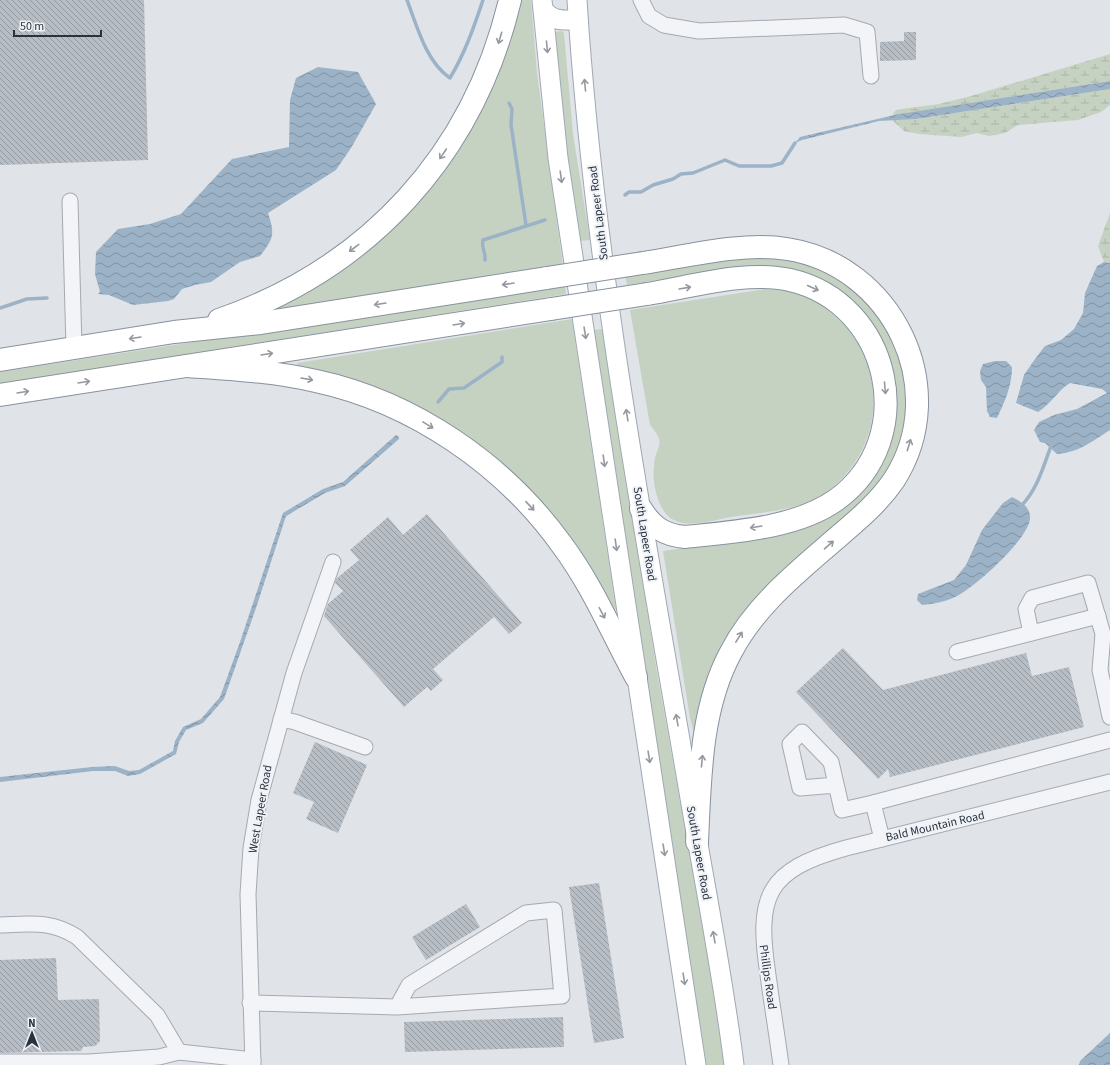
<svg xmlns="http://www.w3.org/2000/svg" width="1110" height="1065" font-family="'Source Sans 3',sans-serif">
	<defs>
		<pattern id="wetland-marsh" width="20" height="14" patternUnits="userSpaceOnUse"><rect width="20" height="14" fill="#c6d2c1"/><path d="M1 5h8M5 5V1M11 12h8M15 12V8" fill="none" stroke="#aab5a7"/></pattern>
		<pattern id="water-waves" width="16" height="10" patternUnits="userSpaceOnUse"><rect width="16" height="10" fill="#9cb3c7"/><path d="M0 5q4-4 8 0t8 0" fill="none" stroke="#7f92a3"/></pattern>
		<pattern id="building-back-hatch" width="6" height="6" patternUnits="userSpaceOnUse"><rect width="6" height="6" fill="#b7bdc5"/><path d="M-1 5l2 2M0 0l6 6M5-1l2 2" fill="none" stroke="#959aa1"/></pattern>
	</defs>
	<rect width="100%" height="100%" fill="#e0e3e8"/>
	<g fill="#c6d2c1">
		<polygon points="517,0 531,0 537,73 563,266 264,314 398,218"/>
		<polygon points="562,31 564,33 573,134 590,240 580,241 566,150 554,34 555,32"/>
		<path d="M761,254L815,263L862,293L901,353L908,424L890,475L782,577L696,732L693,730L690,718L663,551C719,542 785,539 836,512C863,498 870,477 880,450C885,437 892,423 895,410C897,402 895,392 895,383C890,333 851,288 803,273C758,259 675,278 627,285L625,275Z"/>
		<polygon points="565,284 566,294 0,384 0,372"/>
		<path d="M765,289C782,290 799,291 814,300C820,303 826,308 831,313C888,359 888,445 829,490C802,511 763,512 731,517C713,520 685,530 669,517C657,506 652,482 654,466C655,445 668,446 650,425L630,310Z"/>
		<polygon points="572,319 616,609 607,610 501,467 298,369 297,363"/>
		<polygon points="602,329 657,672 706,947 725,1065 706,1065 594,330"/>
	</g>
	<g fill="url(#wetland-marsh)">
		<polygon points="1110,54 1110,81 899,114 891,117 895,111 901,109 939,104 971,96"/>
		<polygon points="1110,89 1110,105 1101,112 1078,120 1018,125 1005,133 989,136 977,133 961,137 919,134 904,131 892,120 916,119"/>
		<polygon points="1110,213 1110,263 1104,262 1098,246"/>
	</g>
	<g fill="url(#water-waves)">
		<path d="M318,67L358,72L376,104L351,148L336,170L268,213C275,234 274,238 260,256L240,262L211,282L195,285L182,289L174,299L168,301L133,305L109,295L98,294L100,292L95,274L96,252L118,229L150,224L181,214L232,159L289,147L290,100L296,78Z"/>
		<polygon points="1110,81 1110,89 916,119 879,121 802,140 795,143 800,137 899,114"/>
		<path d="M1104,262L1110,263V430C1091,442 1080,452 1057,454L1045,443L1040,442L1034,430L1039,422L1054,415L1077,409L1107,393L1102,389L1070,383C1058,390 1051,404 1038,412L1016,403L1024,375L1035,359L1045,346L1061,340L1074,329L1083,313L1085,293L1097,266Z"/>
		<path d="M995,361H1006L1012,367C1012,386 1005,401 997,418L990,417L987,411L986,387L981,380L980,371L983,364Z"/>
		<polygon points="396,435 399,437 399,439 345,486 325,493 286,516 256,608 224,699 203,723 186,730 179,742 176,754 140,774 128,776 115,771 93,771 0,782 0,777 92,767 115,766 129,771 139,770 173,751 175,741 183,727 201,719 220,697 240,642 283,513 323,489 343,482"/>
		<path d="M1012,497C1020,501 1029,506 1030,516C1033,536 973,589 955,597C944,602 934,604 922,605L917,600L918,594L954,580L966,565L982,530L1003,503Z"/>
		<polygon points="1110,1033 1110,1065 1079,1065 1080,1061"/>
	</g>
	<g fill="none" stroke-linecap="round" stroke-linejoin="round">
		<g stroke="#9cb3c7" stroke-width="3.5">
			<path d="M407,0C417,26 426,62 450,78C465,53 474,27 483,0"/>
			<polyline points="509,103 512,109 511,125 526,225"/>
			<polyline points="625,195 629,192 641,192 653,185 673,179 681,174 693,173 725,160 739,166 771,166 782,163 795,143"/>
			<path d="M485,260C486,252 481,248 483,240L545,220"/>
			<polyline points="0,308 27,299 47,298"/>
			<polyline points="438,402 449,389 464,388 502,362 502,357"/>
			<path d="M1020,507C1037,491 1044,465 1052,443"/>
		</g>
	</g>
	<g fill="url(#building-back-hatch)">
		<polygon points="0,0 144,0 148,160 0,165"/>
		<polygon points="904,32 916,32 916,60 880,61 880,42 904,41"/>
		<polygon points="427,514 522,623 509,634 494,617 433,669 443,680 431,691 427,687 404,707 324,616 328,604 343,591 335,583 336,579 359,560 350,550 388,517 403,535"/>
		<polygon points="843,648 883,690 1026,653 1032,676 1069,667 1084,727 890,777 888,769 878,779 796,692"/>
		<polygon points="315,742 367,765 338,833 306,819 314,802 293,793"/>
		<polygon points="599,883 624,1038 594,1043 569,887"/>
		<polygon points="466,904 480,927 426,960 412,937"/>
		<polygon points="56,958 58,1000 99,999 100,1041 95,1046 83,1047 81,1051 0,1053 0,960"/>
		<polygon points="563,1017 564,1047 405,1052 404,1022"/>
	</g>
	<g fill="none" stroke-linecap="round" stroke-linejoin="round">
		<g stroke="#a5aab2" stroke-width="17">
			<g id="minor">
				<polyline points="641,0 649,16 664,25 699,31 844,25 867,32 871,76"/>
				<polyline points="70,201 74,348"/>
				<polyline points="1031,633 1026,609 1032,598 1088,583 1103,634 1100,670 1110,717"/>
				<polyline points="957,652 1098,616"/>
				<polyline points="281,719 295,722 365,747"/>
				<polyline points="836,785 800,788 790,744 802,732 831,762 842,810 873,803"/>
				<polyline points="882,839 873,803 1110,740"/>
				<path d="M0,925C30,924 51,920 77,937L157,1015L179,1052"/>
				<polyline points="250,1003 397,1007 409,985 526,913 554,910 562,996 397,1007"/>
				<polyline points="0,1062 89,1062 159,1057 179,1052 253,1060"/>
				<polyline points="253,1065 248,894 251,848 259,800 294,673 333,562"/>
				<path d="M781,1065C777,1035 772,1005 768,975C756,896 766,870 846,848L1110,782"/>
			</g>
		</g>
		<g stroke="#9fa9b4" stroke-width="21">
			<g id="major">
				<polyline points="542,0 558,158 696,1065"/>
				<path d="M577,0C594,268 645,534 690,798C705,887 723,976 734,1065"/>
				<path d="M543,9C552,22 563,20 578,20"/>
			</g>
		</g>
		<g stroke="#87929e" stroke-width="24">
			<g id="highway">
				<path d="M643,263C688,256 742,242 787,249C892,265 953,388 894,480C879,502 859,519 839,536C799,571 756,604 731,652C700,709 700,779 697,842"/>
				<path d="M219,320C369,268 473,155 510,0"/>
				<polyline points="0,360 174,332 261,323 547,278"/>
				<path d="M187,366C230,369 273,371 316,381C413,402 504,464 562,545C592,585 612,633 636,677"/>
				<polyline points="0,395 551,309"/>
				<path d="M641,509C652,527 664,535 685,537C733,532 797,528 836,500C921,439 891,303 790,280C746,270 691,287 647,294"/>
			</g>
		</g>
		<use href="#minor" stroke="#f2f4f7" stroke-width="15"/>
		<use href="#major" stroke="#fff" stroke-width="19"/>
		<use href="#highway" stroke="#fff" stroke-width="22"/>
		<g stroke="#87929e" stroke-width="24" stroke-linecap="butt">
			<g id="highway-bridge">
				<polyline points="547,278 643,263"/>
				<polyline points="551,309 647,294"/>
			</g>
		</g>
		<use href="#highway-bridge" stroke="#fff" stroke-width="22"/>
	</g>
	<defs><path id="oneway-shaft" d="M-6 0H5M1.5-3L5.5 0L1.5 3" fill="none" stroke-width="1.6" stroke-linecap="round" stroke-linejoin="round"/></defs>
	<g stroke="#94989f">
		<use href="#oneway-shaft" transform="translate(500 38) rotate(107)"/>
		<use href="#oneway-shaft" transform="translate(547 47) rotate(85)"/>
		<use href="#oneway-shaft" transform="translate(585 85) rotate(-95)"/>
		<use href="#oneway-shaft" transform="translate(443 154) rotate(124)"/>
		<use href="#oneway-shaft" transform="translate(561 177) rotate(82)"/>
		<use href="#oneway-shaft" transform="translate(354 248) rotate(143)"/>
		<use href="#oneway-shaft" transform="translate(508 284) rotate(171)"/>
		<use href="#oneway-shaft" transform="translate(685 288) rotate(-10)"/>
		<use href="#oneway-shaft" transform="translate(813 288) rotate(24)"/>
		<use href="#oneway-shaft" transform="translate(380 304) rotate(171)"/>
		<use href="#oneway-shaft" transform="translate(459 324) rotate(-9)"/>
		<use href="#oneway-shaft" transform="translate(585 333) rotate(81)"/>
		<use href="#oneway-shaft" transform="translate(135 338) rotate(171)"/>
		<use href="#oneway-shaft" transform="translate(267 354) rotate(-9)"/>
		<use href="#oneway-shaft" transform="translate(307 379) rotate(10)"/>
		<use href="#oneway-shaft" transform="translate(84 382) rotate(-9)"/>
		<use href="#oneway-shaft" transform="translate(885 388) rotate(85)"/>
		<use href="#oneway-shaft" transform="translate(23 392) rotate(-9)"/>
		<use href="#oneway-shaft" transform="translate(627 415) rotate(-99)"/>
		<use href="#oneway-shaft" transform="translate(428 425) rotate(31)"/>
		<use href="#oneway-shaft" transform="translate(909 445) rotate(-73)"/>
		<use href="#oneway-shaft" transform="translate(604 461) rotate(82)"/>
		<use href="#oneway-shaft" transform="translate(530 506) rotate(47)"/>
		<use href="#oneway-shaft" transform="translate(756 527) rotate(171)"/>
		<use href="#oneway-shaft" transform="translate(616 545) rotate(82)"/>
		<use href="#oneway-shaft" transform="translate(829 545) rotate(-41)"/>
		<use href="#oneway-shaft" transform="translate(602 613) rotate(62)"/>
		<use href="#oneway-shaft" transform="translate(739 637) rotate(-58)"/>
		<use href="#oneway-shaft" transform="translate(677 720) rotate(-100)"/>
		<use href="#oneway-shaft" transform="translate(649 757) rotate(81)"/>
		<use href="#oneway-shaft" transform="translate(702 761) rotate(-84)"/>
		<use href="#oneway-shaft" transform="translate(664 850) rotate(81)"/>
		<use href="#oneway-shaft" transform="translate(714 937) rotate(-100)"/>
		<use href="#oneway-shaft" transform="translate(684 979) rotate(81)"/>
	</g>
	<g text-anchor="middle" stroke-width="4" stroke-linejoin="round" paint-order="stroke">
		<g font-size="12" fill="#29323f" stroke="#eff2f6">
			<text transform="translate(598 213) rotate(-97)" y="4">South Lapeer Road</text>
			<text transform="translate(645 534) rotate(81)" y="4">South Lapeer Road</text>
			<text transform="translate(260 809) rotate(-80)" y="4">West Lapeer Road</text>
			<text transform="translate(935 826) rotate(-13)" y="4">Bald Mountain Road</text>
			<text transform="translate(699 853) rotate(80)" y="4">South Lapeer Road</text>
			<text transform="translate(768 977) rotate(82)" y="4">Phillips Road</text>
		</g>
	</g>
	<g transform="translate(32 1033)" stroke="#eff2f6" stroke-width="3" paint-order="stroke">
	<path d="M0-3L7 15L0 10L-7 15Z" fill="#29323f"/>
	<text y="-6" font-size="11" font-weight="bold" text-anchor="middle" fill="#29323f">N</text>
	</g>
	<path d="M14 30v6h87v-6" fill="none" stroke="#29323f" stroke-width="2"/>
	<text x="20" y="30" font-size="12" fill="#29323f" stroke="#eff2f6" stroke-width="3" paint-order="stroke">50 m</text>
</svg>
